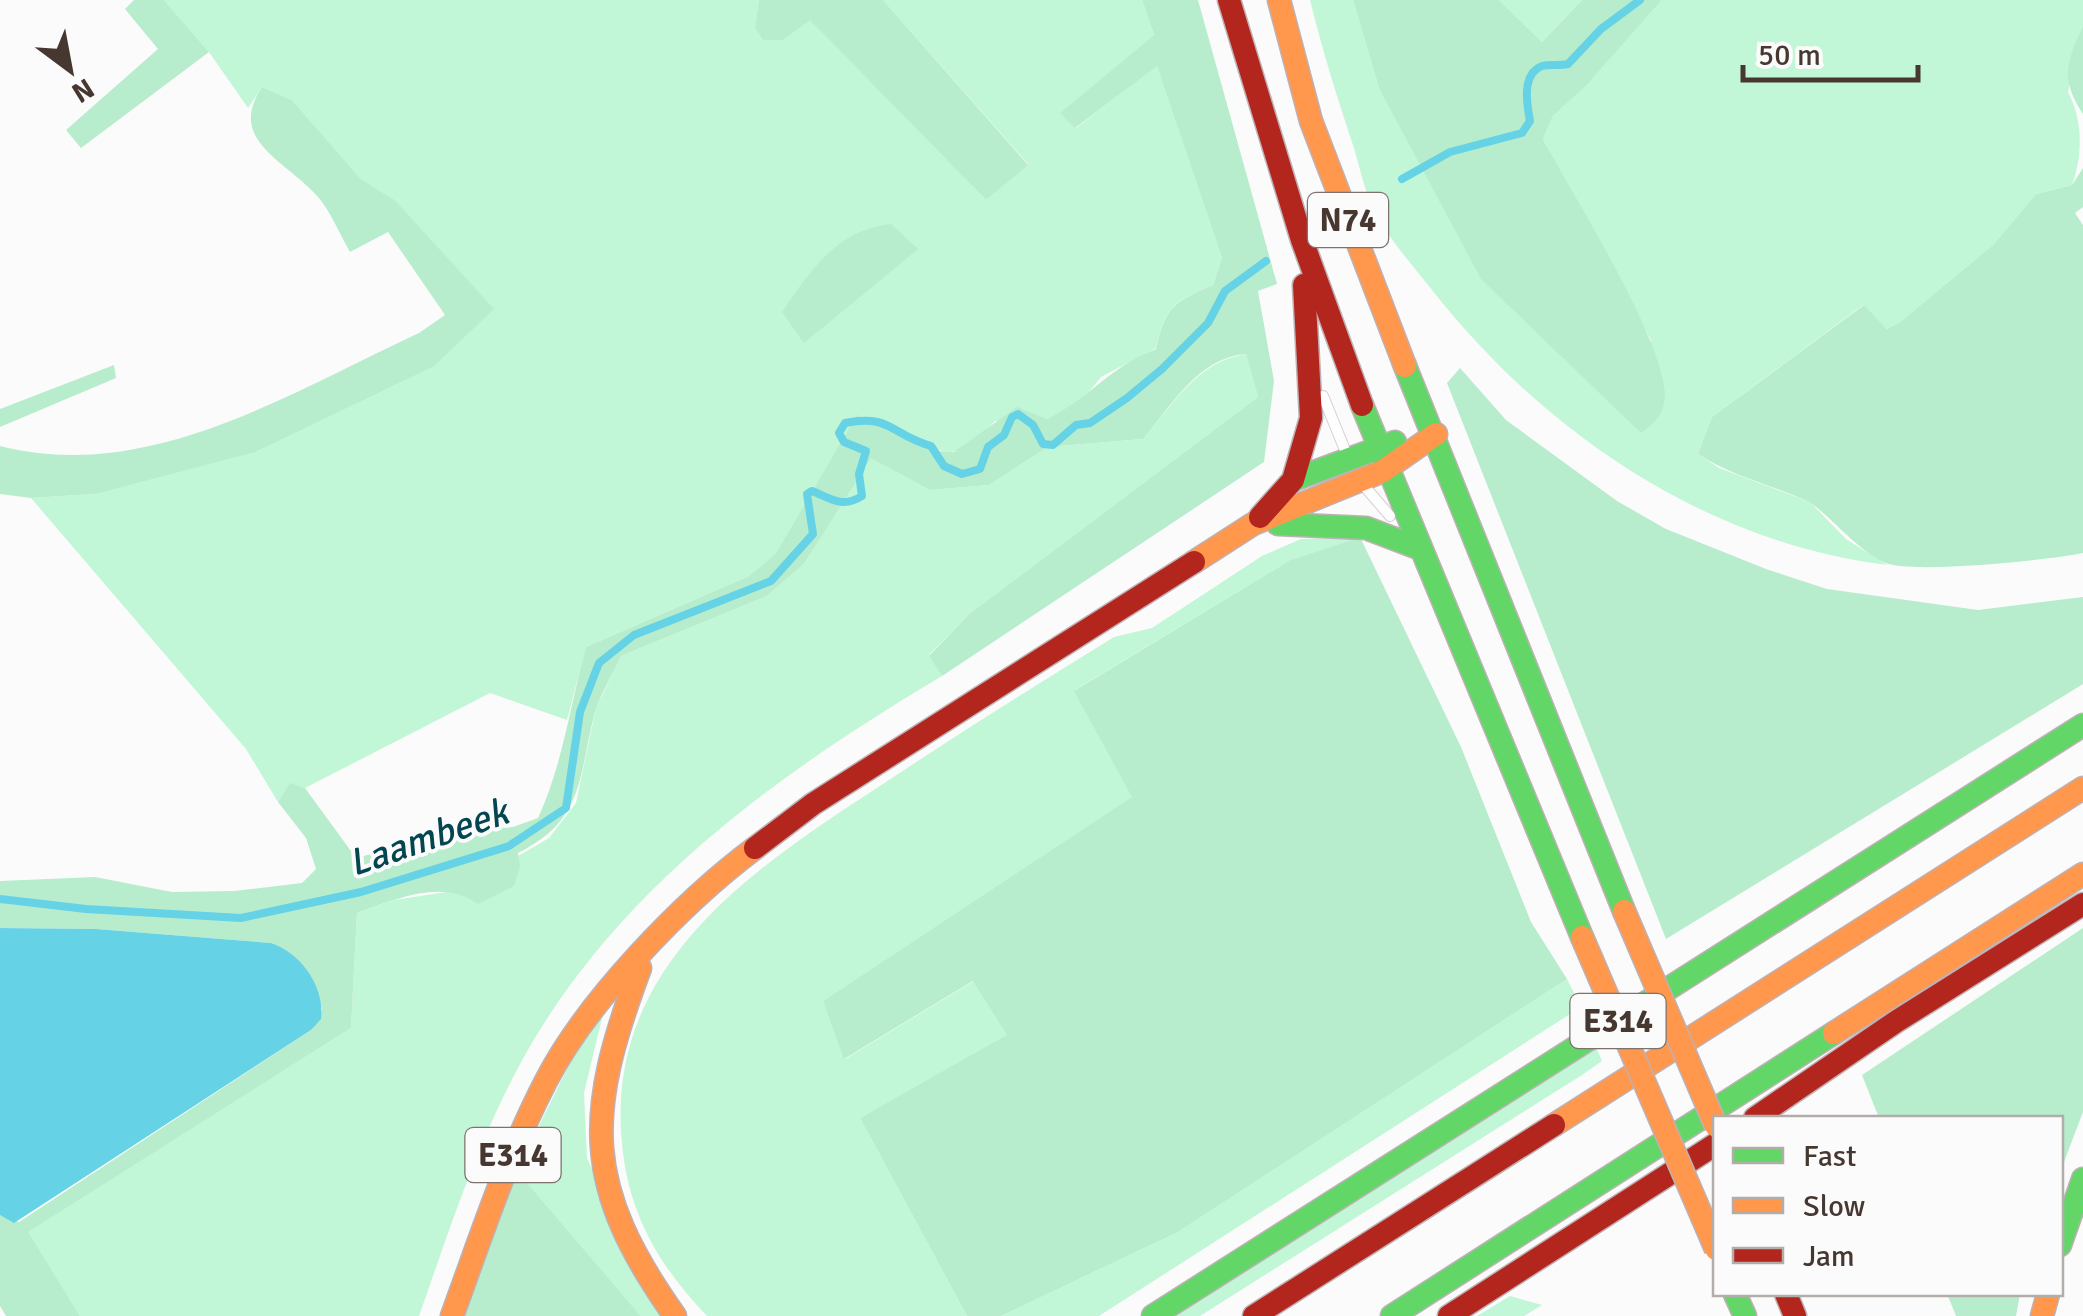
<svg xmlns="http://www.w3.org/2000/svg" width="2083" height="1316" font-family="Signika,sans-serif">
	<rect width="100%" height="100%" fill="#fbfbfb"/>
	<g fill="#c1f6d6">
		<path d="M164,0H759L755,27L783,40L810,19L986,200L1028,164L883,0H1142L1154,35L1061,113L1076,128L1157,65L1222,258L1213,285C1174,302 1165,305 1156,348L1101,377L1079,404L1047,419L995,421C984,432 972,446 956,451C936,457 879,424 857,416L776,553L749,576L586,647L567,720L490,693L305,788L290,784L278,802L246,749L31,498L95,494L493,309L395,200L361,179L292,100L262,87L248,108L209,52Z"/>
		<path d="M1310,0H1353L1379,88L1652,342L1543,139L1553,116L1586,86L1662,0H2083V26L2068,92C2083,120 2083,156 2072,185L2036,194L1993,245L1900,322L1887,329L1863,305L1712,417L1698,454L1719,468L1810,502L1846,539L1887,565C1704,542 1544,432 1432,290C1411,263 1390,241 1374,210C1364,190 1360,167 1353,145C1337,97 1322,49 1310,0Z"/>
		<polygon points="1499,0 1582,0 1542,42"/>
		<path d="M1246,354L1258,397L969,614L929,655L942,676C779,773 620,887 525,1055C479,1137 450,1228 419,1316H80L27,1232L351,1028L357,913L394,900L460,890L549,838L576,803L596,708L621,656L767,596L804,564L871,457L930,490L989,485L1048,447L1143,439C1173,404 1198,361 1246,354Z"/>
		<path d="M1360,537L1290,560L1075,690L1133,797L823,1001L845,1059L974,981L1008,1036L860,1118L967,1316H707C659,1266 628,1213 622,1143C604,963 757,866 889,780C963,731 1038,684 1114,637L1152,628L1262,556L1301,539Z"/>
		<polygon points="1567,979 1581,1007 1099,1316 1001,1316 1178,1232"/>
		<polygon points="603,1014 584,1093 587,1158 660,1316 641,1316 517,1171 580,1042"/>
		<polygon points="1596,1047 1602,1061 1582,1075 1200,1316 1176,1316"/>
		<polygon points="1510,1296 1542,1305 1524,1316 1477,1316"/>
	</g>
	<g fill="#b7edcd">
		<polygon points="134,0 164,0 209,52 81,148 66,130 158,49 125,9"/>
		<polygon points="759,0 883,0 1028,165 986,200 810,20 783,40 763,40 755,27"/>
		<path d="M1142,0H1198L1277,284L1258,291L1274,381L1264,462L942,676L929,656L969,614L1258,397L1246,354C1199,357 1171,406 1143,439L1048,447L989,485L930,490L871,458L804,564L767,596L621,656C613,674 601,693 595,712C578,777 585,820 518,853L520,867L514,886L478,904C443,878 396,899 357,913L351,1028L28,1232L80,1316H6L0,1306V1215L19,1222L311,1030L322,1010C317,978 299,956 271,943L96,929L0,928V881L95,877L172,892L234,891L302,883L316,869L306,838L278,802L290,783L305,788L356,858L461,830L513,827L538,818C563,764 570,705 586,647L749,576L776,553L857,415L938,451L954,452L1017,407L1047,419C1091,398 1107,368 1156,349C1165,306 1174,302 1213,285L1222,258L1157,66L1075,128L1060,113L1154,35Z"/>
		<path d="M1353,0H1499L1542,42L1582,0H1662L1586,86L1553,116L1543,139C1573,196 1665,340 1665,397C1664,414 1654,424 1641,433L1481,279L1379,88Z"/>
		<path d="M2083,26V114C2060,79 2066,63 2083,26Z"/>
		<path d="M262,87L292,100L361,179L395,200L494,309L434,366L255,452L95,494L31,498L0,494V446C148,484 289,393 419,333L445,315L388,232L350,252C340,235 331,212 318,197C286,160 226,141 262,87Z"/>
		<path d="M2083,168V207L2075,213L2083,225V553C2050,560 1907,575 1883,562C1854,548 1825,509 1805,500C1769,484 1731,476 1698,454L1712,417L1864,305L1887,329L1900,322L1993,245L2036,194L2072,185Z"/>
		<path d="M891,224L918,249L804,343L782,312C811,270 837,230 891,224Z"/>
		<polygon points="114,365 116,378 0,427 0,409"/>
		<polygon points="1460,368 1506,420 1617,501 1666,529 1766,569 1827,589 1978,610 2083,597 2083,684 1666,939 1447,383"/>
		<polygon points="1360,537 1461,747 1531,922 1567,979 1178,1232 1001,1316 967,1316 860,1118 1007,1035 973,981 844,1059 823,1001 1132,797 1074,691 1290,560"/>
		<polygon points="2083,928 2083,1112 2061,1170 2060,1118 1879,1118 1862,1075"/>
		<polygon points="517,1171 641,1316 461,1316"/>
		<polygon points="1947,1294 2020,1294 2016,1316 1956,1316"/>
	</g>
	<path fill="#66d2e5" d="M0,928L96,929L271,943C301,953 325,987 321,1019L311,1030L14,1223L0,1215Z"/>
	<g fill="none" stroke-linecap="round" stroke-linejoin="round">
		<g stroke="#66d2e5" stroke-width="8">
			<path d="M1402,179L1450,152L1522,133L1530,121C1527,105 1521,74 1542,66C1549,64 1560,66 1568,64L1601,29L1640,0"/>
			<path d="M0,899L86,909L241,918L361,892L509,846L566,808L580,712L599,663L634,635L771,581L813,534L807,494L812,491C830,498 842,509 862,496L859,474L866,451L844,442L839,433L845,423C891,414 890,434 931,446L944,466L962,474L980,469L988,447L1004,435L1012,417L1018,414L1033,425L1043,444L1053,445L1076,425L1090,423L1127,398L1162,369L1208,323L1225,291L1266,261"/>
		</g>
		<g stroke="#d7d0ce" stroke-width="12">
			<g id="lane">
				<polyline points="1323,396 1347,455"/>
				<polyline points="1365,487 1390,516"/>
			</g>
		</g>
		<g stroke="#beb1b5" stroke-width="25">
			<g id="fast">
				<polyline points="1405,366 1624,911"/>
				<polyline points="1362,405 1582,937"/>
				<polyline points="1293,480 1395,442"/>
				<polyline points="1278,524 1366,528 1416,547"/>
				<polyline points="2060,1245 2083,1179"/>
				<polyline points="1735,1294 1745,1316"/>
				<polyline points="1153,1316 2083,725"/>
				<polyline points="1392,1316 1834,1033"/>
			</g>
		</g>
		<g stroke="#beb1b5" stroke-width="25">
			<g id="slow">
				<polyline points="1279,0 1311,121 1405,366"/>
				<polyline points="1194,562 1253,524 1383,471 1436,434"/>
				<path d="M640,968C585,1115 582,1185 675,1316"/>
				<polyline points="1834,1033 2083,874"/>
				<polyline points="1554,1125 2083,788"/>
				<path d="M452,1316C481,1237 507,1156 546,1081C587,1001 683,902 755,848"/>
				<polyline points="2042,1316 2048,1294"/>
			</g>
		</g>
		<g stroke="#beb1b5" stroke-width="25">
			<g id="jam">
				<polyline points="1229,0 1302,240 1362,405"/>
				<polyline points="1260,517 1293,480 1311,418 1304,285"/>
				<polyline points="755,848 813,804 1194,562"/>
				<polyline points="1755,1118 1897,1021 2083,904"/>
				<polyline points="1786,1294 1795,1316"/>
				<polyline points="1254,1316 1554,1125"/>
				<polyline points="1449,1316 1716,1144"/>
			</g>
		</g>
		<use href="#lane" stroke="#fefefe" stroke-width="10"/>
		<use href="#fast" stroke="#63d668" stroke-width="22"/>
		<use href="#slow" stroke="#ff974d" stroke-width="22"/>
		<use href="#jam" stroke="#b3261e" stroke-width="22"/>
		<g stroke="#beb1b5" stroke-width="25" stroke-linecap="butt">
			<g id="slow-bridge">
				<polyline points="1624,911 1716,1126"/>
				<polyline points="1582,937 1716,1249"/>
			</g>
		</g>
		<use href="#slow-bridge" stroke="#ff974d" stroke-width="22"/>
	</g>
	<g text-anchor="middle" stroke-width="8" stroke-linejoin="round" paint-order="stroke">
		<g fill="#fbfbfb" stroke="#7c726e" stroke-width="2.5">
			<rect x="1308" y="193" width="80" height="54" rx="8"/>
			<rect x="1570.5" y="994" width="95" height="54" rx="8"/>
			<rect x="465.5" y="1128" width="95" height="54" rx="8"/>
		</g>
		<g font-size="32" font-weight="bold" fill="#463731">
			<text x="1348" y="231">N74</text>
			<text x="1618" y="1032">E314</text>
			<text x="513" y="1166">E314</text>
		</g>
		<g font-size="38" font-style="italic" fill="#034550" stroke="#fbfbfb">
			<text transform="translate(428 837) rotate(-19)" y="13">Laambeek</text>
		</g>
	</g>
	<rect x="1713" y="1116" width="350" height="180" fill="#fbfbfb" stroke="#b3adaa" stroke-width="2.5"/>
	<rect x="1733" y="1148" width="50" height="15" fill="#63d668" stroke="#b3adaa" stroke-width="2.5"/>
	<text x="1803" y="1166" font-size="30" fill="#463731">Fast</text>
	<rect x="1733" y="1198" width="50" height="15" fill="#ff974d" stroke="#b3adaa" stroke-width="2.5"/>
	<text x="1803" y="1216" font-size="30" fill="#463731">Slow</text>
	<rect x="1733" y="1248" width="50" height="15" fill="#b3261e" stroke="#b3adaa" stroke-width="2.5"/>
	<text x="1803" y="1266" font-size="30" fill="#463731">Jam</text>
	<g transform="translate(70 70) rotate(148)" stroke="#fbfbfb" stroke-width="8" paint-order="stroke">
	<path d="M0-8L18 38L0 25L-18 38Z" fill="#463731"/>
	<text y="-15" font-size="28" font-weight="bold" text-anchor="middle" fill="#463731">N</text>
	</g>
	<path d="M1743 65v15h175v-15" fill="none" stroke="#463731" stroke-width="5"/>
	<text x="1758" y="65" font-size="30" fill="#463731" stroke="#fbfbfb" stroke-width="8" paint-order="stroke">50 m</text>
</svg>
